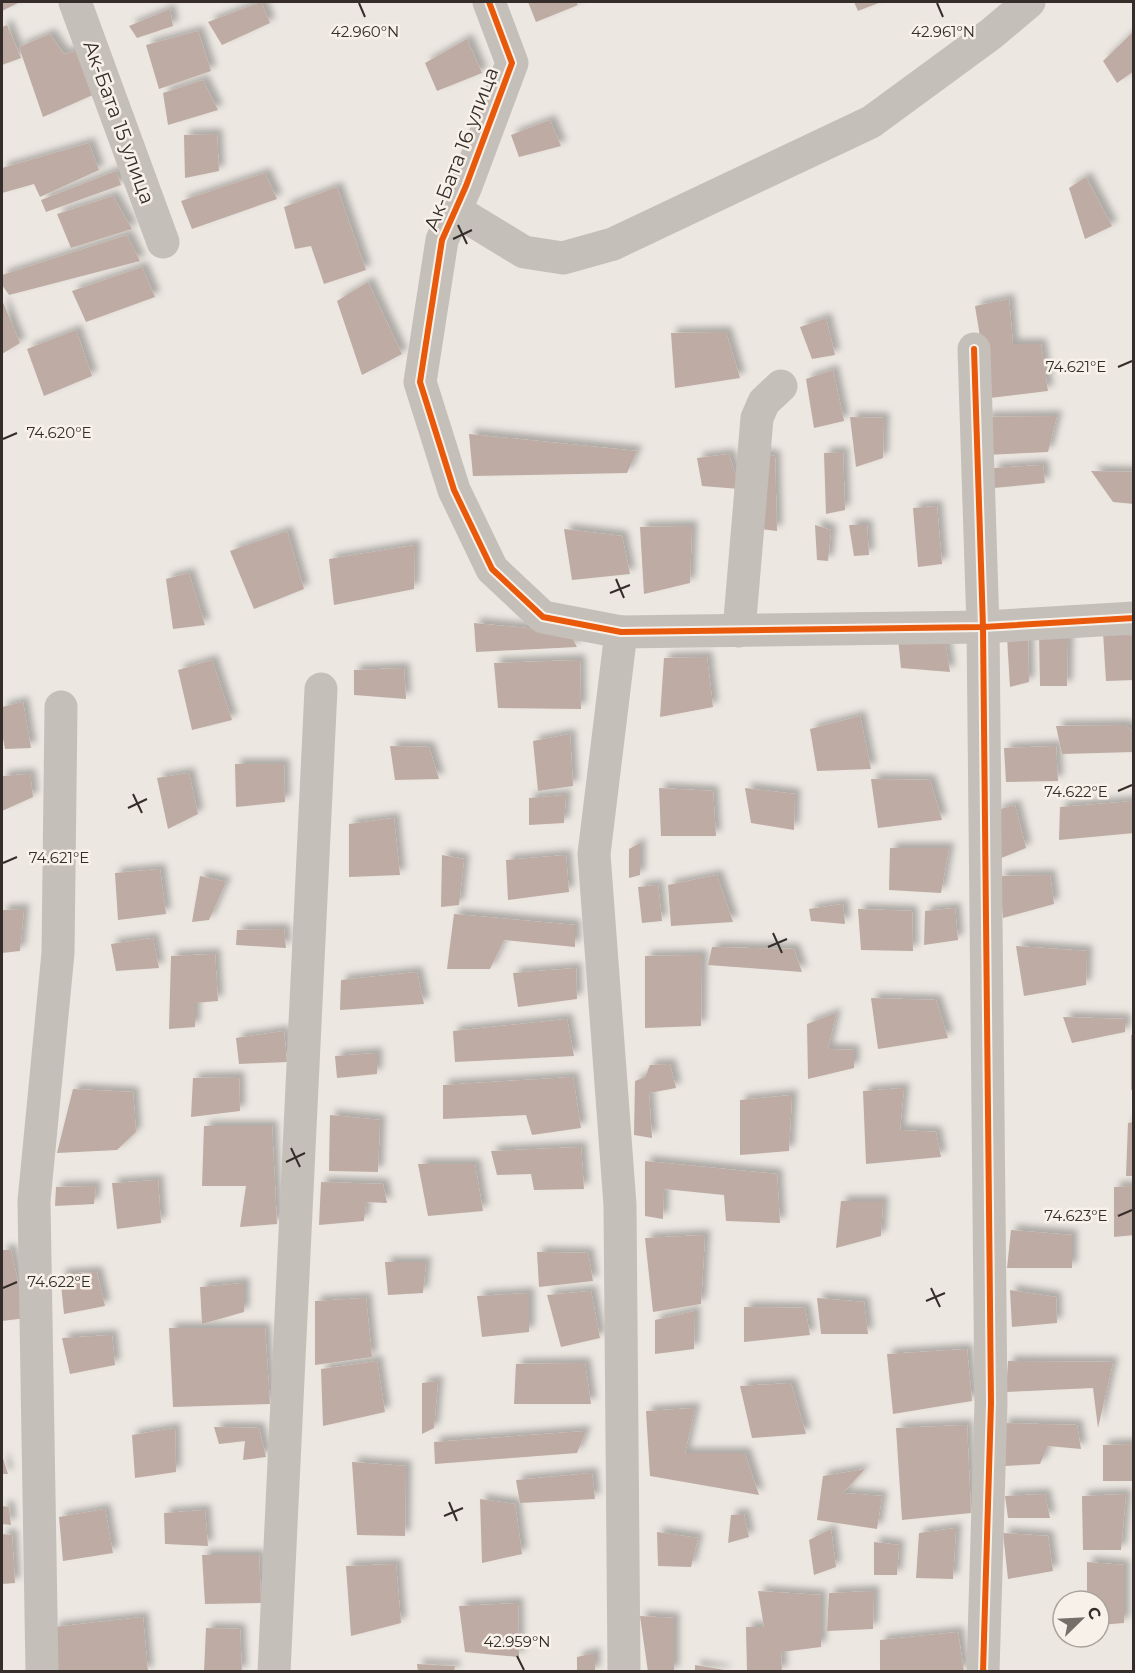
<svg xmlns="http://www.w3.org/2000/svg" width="1135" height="1673" font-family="Montserrat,sans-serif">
	<defs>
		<filter id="shadow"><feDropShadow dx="5.5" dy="-5.5" stdDeviation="3" flood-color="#0004"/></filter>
	</defs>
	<rect width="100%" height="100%" fill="#ece7e1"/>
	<g fill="#beaca4" filter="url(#shadow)">
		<polygon points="2,2 20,2 2,11"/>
		<polygon points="261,2 270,23 222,45 208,22"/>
		<polygon points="528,2 576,2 578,5 536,22"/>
		<polygon points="854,2 881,2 858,11"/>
		<polygon points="170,9 173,26 137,38 129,26"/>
		<polygon points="7,25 21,58 2,65 2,27"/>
		<polygon points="198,31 211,71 159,89 146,45"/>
		<polygon points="1134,31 1134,71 1117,83 1103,61"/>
		<polygon points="50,34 64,54 79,50 95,94 43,117 19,47"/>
		<polygon points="467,39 482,73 437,91 425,63"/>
		<polygon points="203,80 218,110 168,125 163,93"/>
		<polygon points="550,120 561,146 519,157 511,135"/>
		<polygon points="217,134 219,171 185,178 184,135"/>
		<polygon points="89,143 99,170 40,197 34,184 2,193 2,168"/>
		<polygon points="116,171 121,185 46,212 41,200"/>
		<polygon points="265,173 277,199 192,229 181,201"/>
		<polygon points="1086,177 1112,226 1085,239 1069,188"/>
		<polygon points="337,187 366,270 324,284 311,246 295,249 284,207"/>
		<polygon points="113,196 132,229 71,248 57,214"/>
		<polygon points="127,235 140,261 9,295 2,285 2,275"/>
		<polygon points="142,267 155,297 86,322 72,291"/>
		<polygon points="368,282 402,354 362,375 337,301"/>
		<polygon points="1009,299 1013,344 1041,344 1048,391 990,398 975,306"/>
		<polygon points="2,300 20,343 2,354"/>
		<polygon points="826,318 835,355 812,359 800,327"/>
		<polygon points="76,330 92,376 44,396 27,349"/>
		<polygon points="726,332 740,378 675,388 671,333"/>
		<polygon points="833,370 844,421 814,428 806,379"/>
		<polygon points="1057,416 1048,452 986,455 985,417"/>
		<polygon points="850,417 884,418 883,458 856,467"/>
		<polygon points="469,434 637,451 627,473 473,476"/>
		<polygon points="843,452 845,510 826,514 824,453"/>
		<polygon points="755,453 775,456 777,531 752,528"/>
		<polygon points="729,454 740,489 702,486 697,458"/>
		<polygon points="1043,465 1045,483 994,488 993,468"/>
		<polygon points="1091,471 1134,472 1134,504 1113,502"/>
		<polygon points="937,506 942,564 918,567 913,508"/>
		<polygon points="815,525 831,530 828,561 817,560"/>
		<polygon points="849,525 867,525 869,555 854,556"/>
		<polygon points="692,526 690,583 644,594 640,527"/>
		<polygon points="564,529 622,536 630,574 572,580"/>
		<polygon points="287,531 304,589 254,609 230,551"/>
		<polygon points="415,545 414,589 334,605 329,559"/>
		<polygon points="189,573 205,625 173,629 166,579"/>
		<polygon points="474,623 569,632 577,647 476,652"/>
		<polygon points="1103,632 1134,636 1134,680 1106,681"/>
		<polygon points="944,634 950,672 901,668 898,638"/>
		<polygon points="1039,634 1068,635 1067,686 1040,686"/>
		<polygon points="1007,637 1028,637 1029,682 1010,687"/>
		<polygon points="707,657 713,707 660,717 664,658"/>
		<polygon points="212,660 232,720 192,730 178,670"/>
		<polygon points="580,660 581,709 498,708 494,663"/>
		<polygon points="404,668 406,699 354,695 354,670"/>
		<polygon points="23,702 31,748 5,749 2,733 2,707"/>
		<polygon points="860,716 871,769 817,771 810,729"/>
		<polygon points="1126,725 1134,734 1134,752 1062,754 1056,726"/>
		<polygon points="570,734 573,786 538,791 533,741"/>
		<polygon points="390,746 429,747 439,779 395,780"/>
		<polygon points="1056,746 1058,781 1006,782 1004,748"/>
		<polygon points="235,764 284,764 285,802 236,807"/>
		<polygon points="189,773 198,814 168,829 157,778"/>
		<polygon points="30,774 33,797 2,811 2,776"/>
		<polygon points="871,779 930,780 942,820 878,828"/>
		<polygon points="659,788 713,791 716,836 661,836"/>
		<polygon points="745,788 795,794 794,830 751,823"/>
		<polygon points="566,795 564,823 529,825 529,798"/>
		<polygon points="1134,801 1134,833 1059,840 1060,807"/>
		<polygon points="1015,805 1026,848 999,859 997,810"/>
		<polygon points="394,818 400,875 349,877 349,824"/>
		<polygon points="640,843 640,875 629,878 629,849"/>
		<polygon points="890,848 949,848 941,893 889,890"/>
		<polygon points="442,855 464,859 459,905 441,907"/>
		<polygon points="566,855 569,892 508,900 506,860"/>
		<polygon points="160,869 166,914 118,920 115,873"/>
		<polygon points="717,875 733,922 671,926 668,885"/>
		<polygon points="1050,875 1054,904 1003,918 999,876"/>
		<polygon points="200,876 226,882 209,920 192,922"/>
		<polygon points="658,885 662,921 642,923 638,887"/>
		<polygon points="843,904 845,924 811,921 809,909"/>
		<polygon points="955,908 958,940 924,945 925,911"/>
		<polygon points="24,909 20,951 2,953 2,910"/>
		<polygon points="858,909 912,911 913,951 861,950"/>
		<polygon points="454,914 575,925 575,947 504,940 490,969 447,969"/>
		<polygon points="284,929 286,948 236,945 237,930"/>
		<polygon points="153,938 159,968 116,971 111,944"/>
		<polygon points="1016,946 1087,951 1086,985 1024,996"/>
		<polygon points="712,947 794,949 802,972 708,965"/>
		<polygon points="215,954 218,1001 195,1003 195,1027 169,1029 171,956"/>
		<polygon points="702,955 701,1026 645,1028 645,956"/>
		<polygon points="576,968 577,999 518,1007 513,973"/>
		<polygon points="417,972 424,1004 340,1010 341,980"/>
		<polygon points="871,998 936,1000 948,1038 878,1049"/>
		<polygon points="836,1013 828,1049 854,1050 854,1068 808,1079 807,1024"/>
		<polygon points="1063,1017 1125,1019 1125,1032 1072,1043"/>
		<polygon points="567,1019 574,1056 455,1062 453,1031"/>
		<polygon points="284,1031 287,1062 239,1064 236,1038"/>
		<polygon points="1131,1035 1134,1035 1134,1089 1131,1090"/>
		<polygon points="377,1053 377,1074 337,1078 335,1056"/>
		<polygon points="670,1064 676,1088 649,1093 652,1138 634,1135 635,1081 645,1077 650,1065"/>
		<polygon points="239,1077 240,1111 191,1117 193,1078"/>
		<polygon points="573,1077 581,1128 532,1135 526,1115 443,1119 443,1085"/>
		<polygon points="904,1088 900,1130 936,1132 941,1157 866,1164 863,1091"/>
		<polygon points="73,1089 133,1092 136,1132 117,1150 57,1153"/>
		<polygon points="792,1095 789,1151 740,1155 740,1100"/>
		<polygon points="330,1115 380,1120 378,1172 329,1171"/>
		<polygon points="1134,1122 1134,1176 1126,1176 1128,1123"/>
		<polygon points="204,1126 272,1126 277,1224 240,1227 246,1186 202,1186"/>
		<polygon points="581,1147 584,1189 534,1190 531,1174 497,1175 491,1151"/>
		<polygon points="645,1161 777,1174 780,1223 726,1221 724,1195 664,1189 663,1219 645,1216"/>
		<polygon points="418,1164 475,1164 483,1211 428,1216"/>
		<polygon points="158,1180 161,1223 117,1229 112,1183"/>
		<polygon points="321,1182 383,1184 387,1203 366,1202 364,1221 319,1225"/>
		<polygon points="96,1186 94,1204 55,1206 56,1187"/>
		<polygon points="1134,1186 1134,1235 1114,1237 1114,1187"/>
		<polygon points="841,1201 883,1201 881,1236 836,1248"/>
		<polygon points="1011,1230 1072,1235 1072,1268 1007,1268"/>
		<polygon points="705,1235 701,1304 653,1312 645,1238"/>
		<polygon points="2,1250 11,1250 26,1318 2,1321"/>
		<polygon points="537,1252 588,1253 593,1281 539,1287"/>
		<polygon points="385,1262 426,1262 423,1293 388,1295"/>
		<polygon points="97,1272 105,1306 64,1314 60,1274"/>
		<polygon points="244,1283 244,1312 202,1324 200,1287"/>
		<polygon points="1010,1290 1056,1297 1057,1323 1012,1327"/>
		<polygon points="591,1291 600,1338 561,1347 547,1295"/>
		<polygon points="529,1293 529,1332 482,1337 477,1296"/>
		<polygon points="366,1298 372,1357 315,1365 315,1301"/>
		<polygon points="817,1298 864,1302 868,1334 821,1334"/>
		<polygon points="744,1307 805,1308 810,1335 744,1342"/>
		<polygon points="695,1311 694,1349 655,1354 655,1320"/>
		<polygon points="169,1328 265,1328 270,1404 173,1407"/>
		<polygon points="112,1335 115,1365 70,1374 62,1338"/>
		<polygon points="967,1349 972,1401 893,1414 887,1354"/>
		<polygon points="377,1361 385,1412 323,1426 321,1369"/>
		<polygon points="1008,1361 1113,1362 1098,1428 1093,1388 1006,1392"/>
		<polygon points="585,1363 591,1404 514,1404 516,1364"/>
		<polygon points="438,1381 434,1428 422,1434 422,1383"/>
		<polygon points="791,1383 806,1434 752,1438 740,1386"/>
		<polygon points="695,1408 685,1453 745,1453 759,1495 650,1476 646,1411"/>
		<polygon points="1003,1423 1077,1425 1081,1449 1048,1446 1040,1464 1005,1466"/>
		<polygon points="967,1425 971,1513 902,1520 896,1428"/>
		<polygon points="214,1427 259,1428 266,1457 243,1460 245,1441 219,1444"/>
		<polygon points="175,1428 176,1472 135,1478 132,1435"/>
		<polygon points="586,1431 577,1453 435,1464 434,1442"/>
		<polygon points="1134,1444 1134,1481 1103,1481 1103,1445"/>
		<polygon points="2,1455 8,1474 2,1474"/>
		<polygon points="352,1462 406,1466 405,1536 357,1535"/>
		<polygon points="865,1469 843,1493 882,1496 877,1529 817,1520 823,1476"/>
		<polygon points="592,1473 595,1499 520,1503 516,1480"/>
		<polygon points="1045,1494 1050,1518 1008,1518 1005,1496"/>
		<polygon points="1126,1494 1121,1550 1083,1550 1082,1496"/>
		<polygon points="480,1499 515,1504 522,1554 482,1563"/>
		<polygon points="2,1506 9,1507 11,1525 2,1524"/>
		<polygon points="105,1509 113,1553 63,1561 59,1517"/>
		<polygon points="205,1510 208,1546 165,1544 164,1513"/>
		<polygon points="744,1514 749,1537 728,1543 731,1515"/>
		<polygon points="956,1528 953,1579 916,1578 919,1533"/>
		<polygon points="831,1529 836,1567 814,1575 809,1540"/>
		<polygon points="657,1532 698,1538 691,1567 658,1566"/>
		<polygon points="1003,1533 1048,1536 1053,1571 1008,1579"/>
		<polygon points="2,1534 12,1535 15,1583 2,1584"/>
		<polygon points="874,1542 899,1545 897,1575 874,1575"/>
		<polygon points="202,1555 259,1555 261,1603 205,1604"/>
		<polygon points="1087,1562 1124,1565 1124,1623 1099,1625 1099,1601 1087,1601"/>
		<polygon points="396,1564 401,1623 351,1636 346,1566"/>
		<polygon points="758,1591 821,1595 821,1647 781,1652 782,1672 747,1672 746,1627 764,1627"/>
		<polygon points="874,1591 873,1629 827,1631 829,1593"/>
		<polygon points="518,1603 519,1657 465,1652 459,1606"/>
		<polygon points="640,1616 674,1618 674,1672 648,1672"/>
		<polygon points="143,1617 148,1672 56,1672 54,1627"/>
		<polygon points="206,1628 240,1629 242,1672 204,1672"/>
		<polygon points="958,1632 964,1672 880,1672 880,1640"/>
		<polygon points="595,1653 595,1672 577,1672 577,1657"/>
		<polygon points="417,1664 455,1666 454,1672 418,1672"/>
		<polygon points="695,1665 725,1670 725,1672 695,1672"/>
	</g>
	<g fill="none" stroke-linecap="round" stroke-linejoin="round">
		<g stroke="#c5bfba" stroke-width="33">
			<polyline points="75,2 163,242"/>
			<polyline points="489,2 512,63 466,186 442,240 420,382 454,490 492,569 543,617 621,632 983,627 1134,618"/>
			<polyline points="455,210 524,252 563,258 613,244 871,122 991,34 1029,2"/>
			<polyline points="974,349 983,627 991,1403 983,1672"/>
			<polyline points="739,631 757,418 764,402 781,386"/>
			<polyline points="621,632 594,854 620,1205 624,1672"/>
			<polyline points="42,1672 34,1201 58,953 61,707"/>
			<polyline points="274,1672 321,689"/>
		</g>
		<g stroke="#f8f1e9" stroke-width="10">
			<g id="cycleway">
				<polyline points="489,2 512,63 466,186 442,240 420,382 454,490 492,569 543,617 621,632 983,627 1134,618"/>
				<polyline points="974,349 983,627 991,1403 983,1672"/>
			</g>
		</g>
		<use href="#cycleway" stroke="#e8590c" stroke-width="6"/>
	</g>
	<path fill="none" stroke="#352d29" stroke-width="2" d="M359,3L365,17M937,3L943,17M458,225L467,244M453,239L472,230M1118,367L1132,361M3,439L17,433M616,579L624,598M610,593L630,585M1118,791L1132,785M133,794L142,813M128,808L147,799M3,863L17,857M773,933L782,953M768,947L787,939M291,1148L300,1167M286,1162L305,1153M1118,1216L1132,1210M3,1288L17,1282M931,1288L940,1307M926,1301L945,1293M449,1502L457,1521M444,1516L463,1508M517,1656L524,1670"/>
	<g text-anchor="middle" stroke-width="5" stroke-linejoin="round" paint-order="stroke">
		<g font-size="20" fill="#352d29" stroke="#f8f1e9">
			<text transform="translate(119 122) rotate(70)" y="7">Ак-Бата 15 улица</text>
			<text transform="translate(461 149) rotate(-69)" y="7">Ак-Бата 16 улица</text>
		</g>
	</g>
	<g font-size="15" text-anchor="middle" fill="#352d29" stroke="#f8f1e9" stroke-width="5" stroke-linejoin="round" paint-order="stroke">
		<text x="943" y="37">42.961°N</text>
		<text x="365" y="37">42.960°N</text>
		<text x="1076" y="372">74.621°E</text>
		<text x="59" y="438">74.620°E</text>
		<text x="1076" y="797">74.622°E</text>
		<text x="59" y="863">74.621°E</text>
		<text x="1076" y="1221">74.623°E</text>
		<text x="59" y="1287">74.622°E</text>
		<text x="517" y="1647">42.959°N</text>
	</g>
	<rect width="1135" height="1673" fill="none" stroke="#352d29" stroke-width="6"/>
	<g transform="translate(1081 1619) rotate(66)"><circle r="28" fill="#f8f1e9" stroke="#aaa39c" stroke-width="1.5"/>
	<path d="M0-4.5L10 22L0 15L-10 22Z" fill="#756e69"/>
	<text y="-9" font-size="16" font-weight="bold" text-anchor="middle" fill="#352d29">С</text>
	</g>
</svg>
